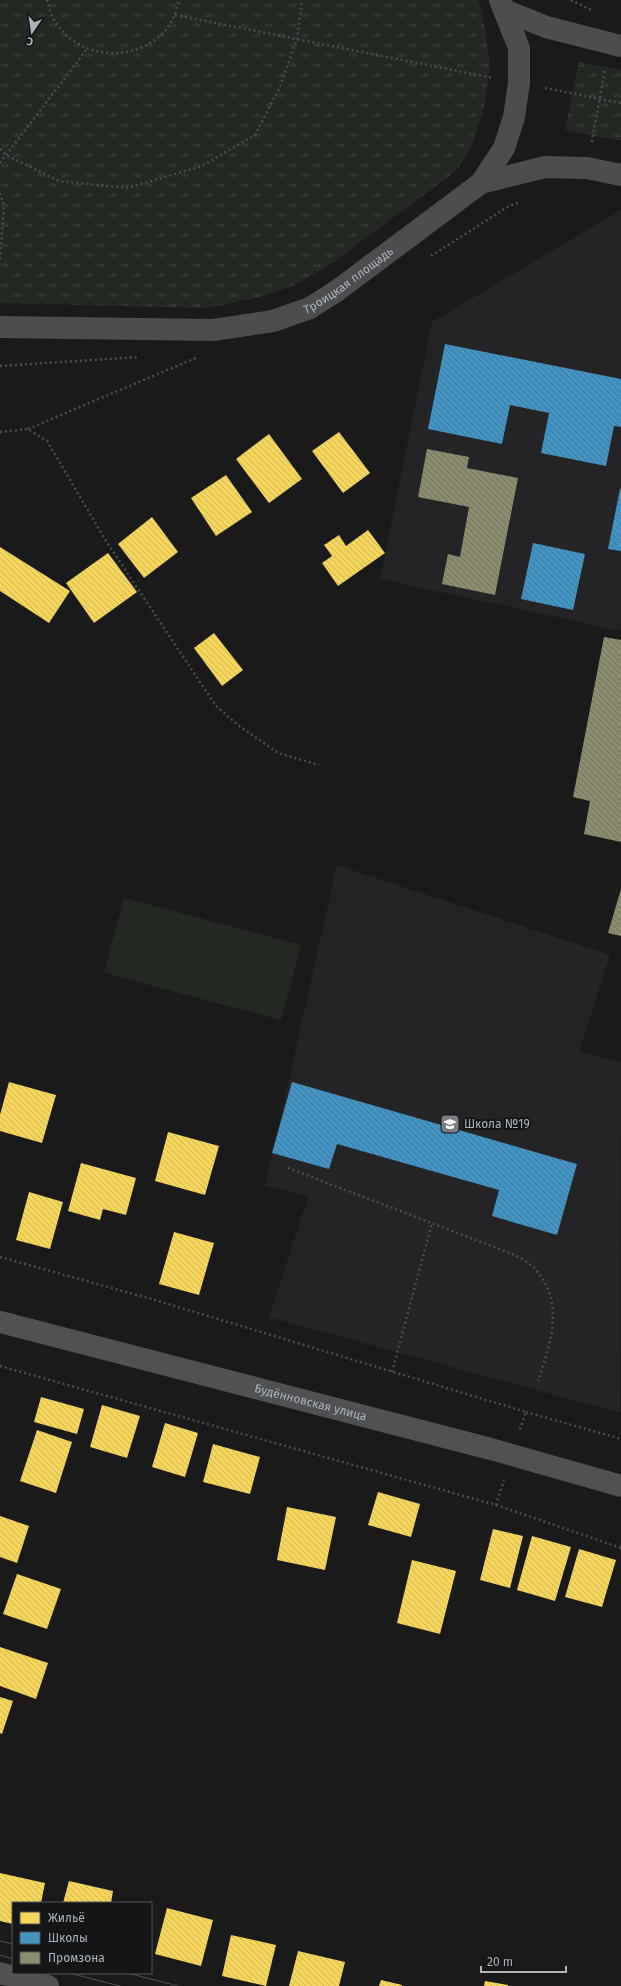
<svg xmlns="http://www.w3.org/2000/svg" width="621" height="1986" font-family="'Fira Sans',sans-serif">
	<defs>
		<pattern id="park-tufts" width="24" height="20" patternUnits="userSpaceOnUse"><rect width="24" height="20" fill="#232922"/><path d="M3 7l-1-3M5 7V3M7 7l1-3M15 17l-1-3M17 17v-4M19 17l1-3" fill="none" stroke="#404640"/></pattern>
		<pattern id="homes-back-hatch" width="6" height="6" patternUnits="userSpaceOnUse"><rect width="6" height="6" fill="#f6d55c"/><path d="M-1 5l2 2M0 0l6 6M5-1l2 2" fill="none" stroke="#cfb555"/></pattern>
		<pattern id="schools-back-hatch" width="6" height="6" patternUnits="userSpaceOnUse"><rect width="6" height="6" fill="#4393c3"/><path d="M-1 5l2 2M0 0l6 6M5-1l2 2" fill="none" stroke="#3e7799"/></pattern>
		<pattern id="industry-back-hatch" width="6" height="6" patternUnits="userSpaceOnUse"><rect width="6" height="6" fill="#8c8c6e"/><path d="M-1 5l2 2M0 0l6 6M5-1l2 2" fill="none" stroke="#72725e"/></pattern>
	</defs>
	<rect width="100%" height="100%" fill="#1a1a1a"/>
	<g fill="#242426">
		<polygon points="621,210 621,631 380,579 432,322"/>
		<polygon points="337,865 610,955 579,1052 621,1062 620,1413 269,1317 308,1196 265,1186"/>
	</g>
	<polygon fill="#232922" points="124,898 301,945 281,1020 104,973"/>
	<g fill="url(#park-tufts)">
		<polygon points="0,0 478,0 484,22 490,66 484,108 473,142 457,170 328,266 295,285 259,297 207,308 0,303"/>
		<polygon points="579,62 621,70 621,141 565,130"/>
	</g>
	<g fill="url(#homes-back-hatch)">
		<polygon points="339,432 370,473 343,493 312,451"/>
		<polygon points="269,434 302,479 269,503 236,459"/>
		<polygon points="226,475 252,512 216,536 191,498"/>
		<polygon points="152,517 178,552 144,578 118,544"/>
		<polygon points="368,530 385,553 338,586 322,563 332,556 324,545 339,535 346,546"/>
		<polygon points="0,547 70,591 49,623 0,591"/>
		<polygon points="108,553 137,592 94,623 66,583"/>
		<polygon points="214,633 243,670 222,686 194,648"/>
		<polygon points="9,1082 56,1095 42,1143 0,1131 0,1115"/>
		<polygon points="168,1132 219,1146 205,1195 155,1181"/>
		<polygon points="81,1163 136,1178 126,1215 103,1209 100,1220 68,1211"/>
		<polygon points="29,1192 63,1202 50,1249 16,1240"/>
		<polygon points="174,1232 214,1243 199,1295 159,1284"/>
		<polygon points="41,1397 84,1409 77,1434 34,1422"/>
		<polygon points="102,1405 140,1416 127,1458 90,1447"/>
		<polygon points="165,1423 198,1433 185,1477 152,1467"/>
		<polygon points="37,1430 72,1442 56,1493 20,1481"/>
		<polygon points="213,1444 260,1457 250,1494 203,1482"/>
		<polygon points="378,1492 420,1504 411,1537 368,1525"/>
		<polygon points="287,1507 336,1517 325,1570 277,1560"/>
		<polygon points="0,1516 29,1526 17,1563 0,1557"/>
		<polygon points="493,1529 523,1536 510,1588 480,1580"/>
		<polygon points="532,1536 571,1547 555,1601 517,1590"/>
		<polygon points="579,1549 616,1560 602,1607 565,1597"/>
		<polygon points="412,1560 456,1571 440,1634 397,1623"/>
		<polygon points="17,1574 61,1589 47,1629 3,1614"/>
		<polygon points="0,1647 48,1663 36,1699 0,1686"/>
		<polygon points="0,1697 13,1701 2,1734 0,1733"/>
		<polygon points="0,1873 45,1883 41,1903 13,1903 13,1924 0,1921"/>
		<polygon points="69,1881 113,1891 111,1903 63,1903"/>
		<polygon points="167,1908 213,1920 201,1966 155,1954"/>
		<polygon points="231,1935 276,1945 266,1986 222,1976"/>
		<polygon points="298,1951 345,1962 339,1986 289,1986"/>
		<polygon points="381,1980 402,1985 402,1986 379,1986"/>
		<polygon points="485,1981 508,1985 508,1986 484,1986"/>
	</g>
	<g fill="url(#schools-back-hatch)">
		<polygon points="445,344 621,379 621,427 614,426 606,466 541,453 549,413 510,405 502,444 428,429"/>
		<polygon points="620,489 621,489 621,551 608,549"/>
		<polygon points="533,543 585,554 573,610 521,599"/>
		<polygon points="292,1082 577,1164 557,1235 492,1216 499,1190 337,1144 329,1169 272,1153"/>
	</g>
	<g fill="url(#industry-back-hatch)">
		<polygon points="427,449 469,457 467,468 518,478 495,595 442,584 448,554 460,557 469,507 418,497"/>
		<polygon points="604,637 621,640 621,842 584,834 590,801 573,797"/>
		<polygon points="621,889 621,936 608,933"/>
	</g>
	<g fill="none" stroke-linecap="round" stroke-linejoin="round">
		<g stroke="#4a4c4e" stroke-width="2.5" stroke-dasharray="2 3" stroke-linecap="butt">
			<path d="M47,0C49,6 50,12 53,18C75,58 131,65 163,33C172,24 176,12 179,0"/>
			<polyline points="571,0 593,11"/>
			<polyline points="175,15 493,78"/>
			<polyline points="545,88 621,103"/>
			<polyline points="592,142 605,68"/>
			<polyline points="0,149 6,155 59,181 127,188 202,166 255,135 279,89 297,39 302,0"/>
			<polyline points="0,163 87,49"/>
			<polyline points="0,193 4,206 0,260"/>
			<polyline points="431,256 509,206 520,202"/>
			<polyline points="0,366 139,357"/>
			<polyline points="28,429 198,357"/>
			<polyline points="0,432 28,429 47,441 106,541 216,706 238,725 278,753 319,765"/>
			<path d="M288,1168L515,1255C521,1259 530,1263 535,1269C566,1303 550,1344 538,1381"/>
			<polyline points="0,1257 155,1300 526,1412 519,1432"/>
			<polyline points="0,1366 496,1505 504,1480"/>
			<polyline points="392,1372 432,1223"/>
			<polyline points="526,1412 621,1439"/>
			<polyline points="496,1505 621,1548"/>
		</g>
		<polyline stroke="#4f5153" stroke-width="22" points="0,1973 48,1986"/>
		<path stroke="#4f5153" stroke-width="22" id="s1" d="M0,1322L491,1449L621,1486"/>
		<g stroke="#4c4d4f" stroke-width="22">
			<polyline points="504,10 546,27 621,46"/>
			<polyline points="481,183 545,167 587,168 621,175"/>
			<path id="s2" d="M0,327L213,330L273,321L310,308L338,290L481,183L504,148L514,117L519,83V48L500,0"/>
		</g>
		<g stroke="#505052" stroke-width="1">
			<polyline points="0,1941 13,1944"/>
			<polyline points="0,1955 13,1959"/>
			<polyline points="69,1973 120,1986"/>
			<polyline points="127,1973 178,1986"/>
		</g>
	</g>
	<defs>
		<g id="school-square" transform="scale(1)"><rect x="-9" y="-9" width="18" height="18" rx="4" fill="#7a7d82" stroke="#141516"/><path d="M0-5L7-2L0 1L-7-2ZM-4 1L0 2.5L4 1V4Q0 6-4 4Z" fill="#fff"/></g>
	</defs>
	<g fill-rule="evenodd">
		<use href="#school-square" x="450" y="1124"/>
	</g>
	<g text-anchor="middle" stroke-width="4" stroke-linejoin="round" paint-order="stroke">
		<g font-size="12" fill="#adb3ba" stroke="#141516">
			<text dy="4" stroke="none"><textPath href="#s2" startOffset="360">Троицкая площадь</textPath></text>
			<text dy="4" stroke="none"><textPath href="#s1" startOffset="321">Будённовская улица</textPath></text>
		</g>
		<g font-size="12" fill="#adb3ba" stroke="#141516" text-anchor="start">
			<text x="464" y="1128">Школа №19</text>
		</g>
	</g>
	<rect x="12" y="1902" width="140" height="72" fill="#141516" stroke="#515458"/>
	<rect x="20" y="1912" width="20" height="12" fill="#f6d55c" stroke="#515458"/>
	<text x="48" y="1922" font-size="12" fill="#adb3ba">Жильё</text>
	<rect x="20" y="1932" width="20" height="12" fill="#4393c3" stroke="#515458"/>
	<text x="48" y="1942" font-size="12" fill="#adb3ba">Школы</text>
	<rect x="20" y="1952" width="20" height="12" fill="#8c8c6e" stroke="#515458"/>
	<text x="48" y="1962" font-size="12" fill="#adb3ba">Промзона</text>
	<g transform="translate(32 32) rotate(193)" stroke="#141516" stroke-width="3" paint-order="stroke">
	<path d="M0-3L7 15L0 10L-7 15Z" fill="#adb3ba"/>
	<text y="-6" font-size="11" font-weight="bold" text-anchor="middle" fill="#adb3ba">С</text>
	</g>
	<path d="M481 1966v6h85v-6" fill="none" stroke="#adb3ba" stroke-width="2"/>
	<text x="487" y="1966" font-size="12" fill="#adb3ba" stroke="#141516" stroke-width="3" paint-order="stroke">20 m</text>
</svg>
